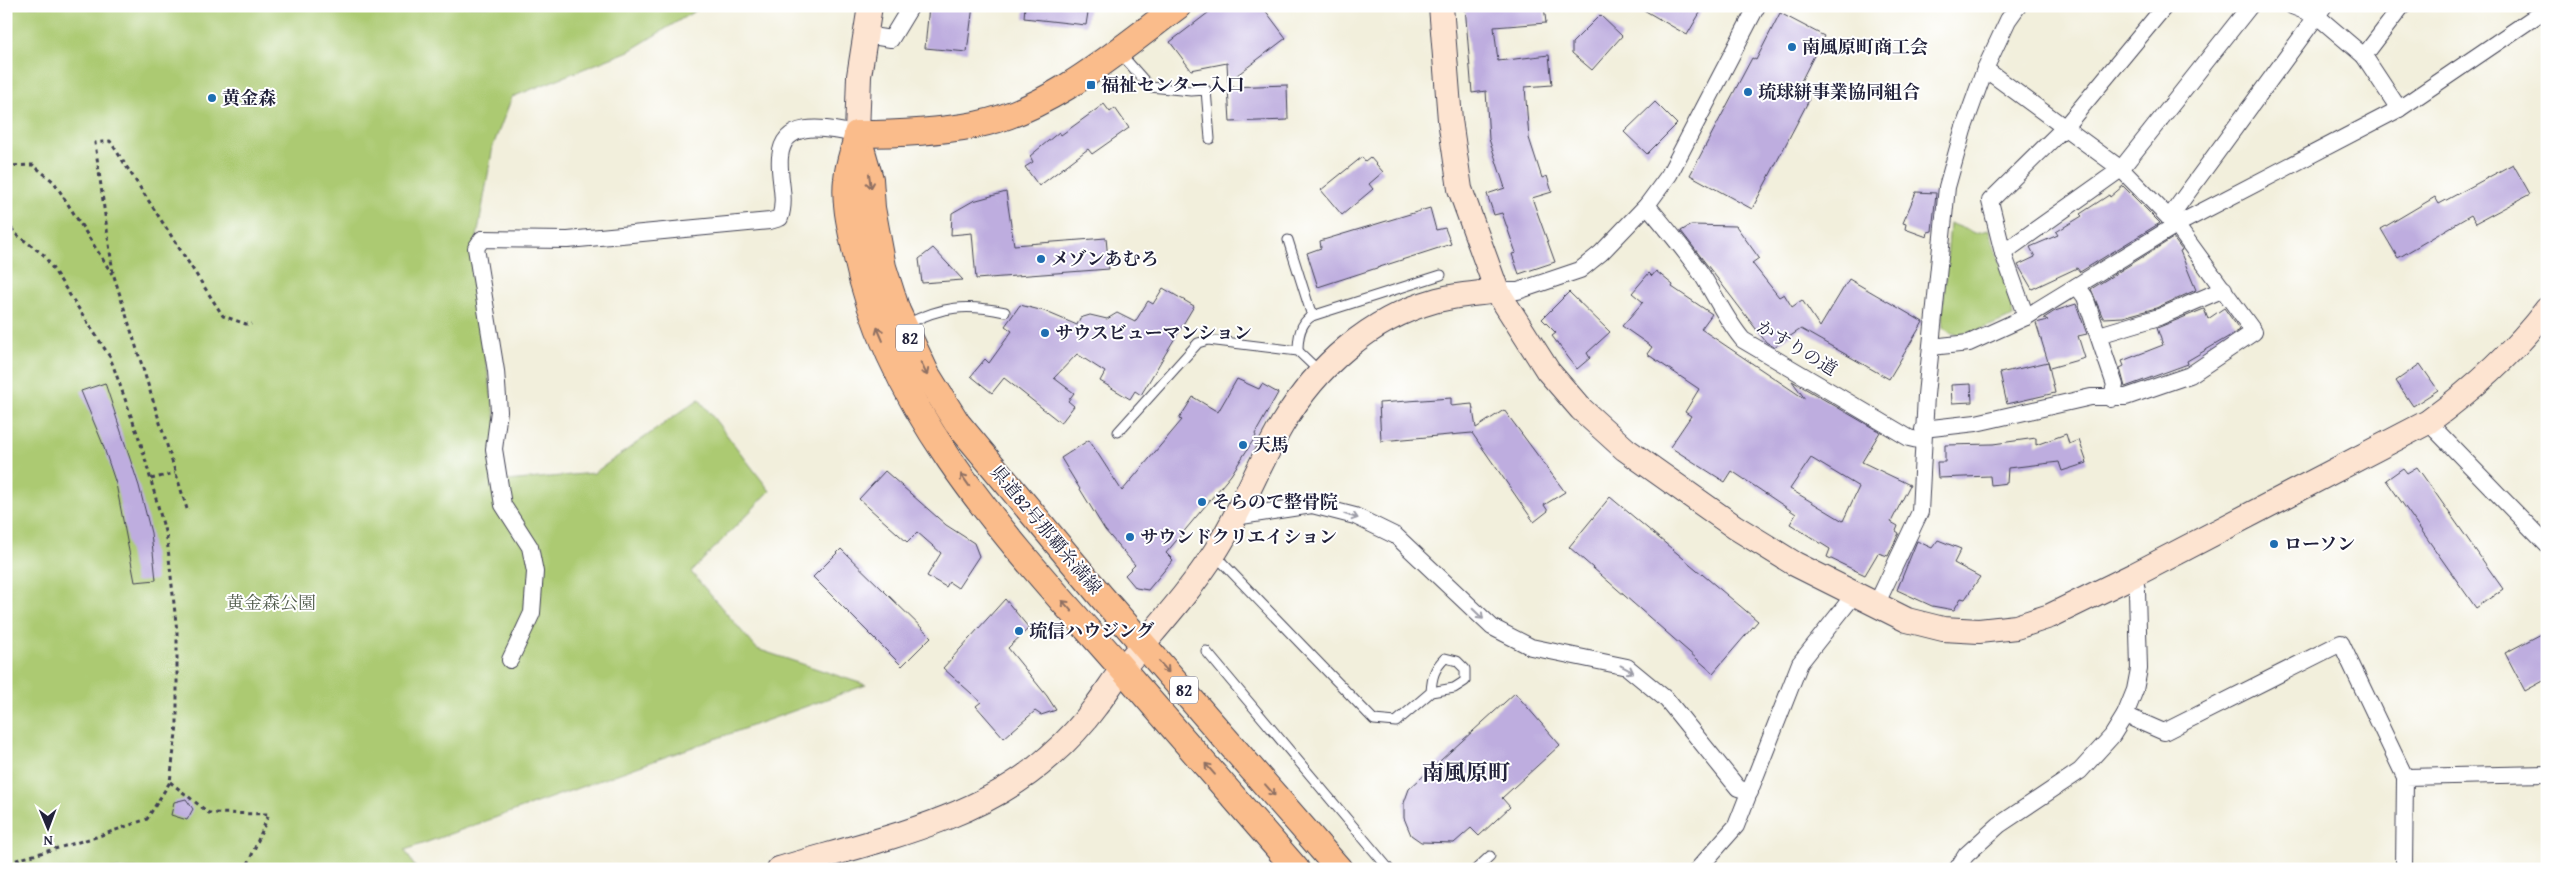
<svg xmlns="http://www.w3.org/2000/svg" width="2553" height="875" font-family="'Gentium Book Plus','Noto Serif JP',serif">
	<rect width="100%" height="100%" fill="#fff"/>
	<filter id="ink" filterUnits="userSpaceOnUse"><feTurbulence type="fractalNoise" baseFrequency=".02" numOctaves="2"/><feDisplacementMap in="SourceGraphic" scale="10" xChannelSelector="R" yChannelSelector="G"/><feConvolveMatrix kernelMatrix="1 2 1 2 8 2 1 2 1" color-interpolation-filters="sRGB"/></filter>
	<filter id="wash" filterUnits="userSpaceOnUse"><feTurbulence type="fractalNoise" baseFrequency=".0096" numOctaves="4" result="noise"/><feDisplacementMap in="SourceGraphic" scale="20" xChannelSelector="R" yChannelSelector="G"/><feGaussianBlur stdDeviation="1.12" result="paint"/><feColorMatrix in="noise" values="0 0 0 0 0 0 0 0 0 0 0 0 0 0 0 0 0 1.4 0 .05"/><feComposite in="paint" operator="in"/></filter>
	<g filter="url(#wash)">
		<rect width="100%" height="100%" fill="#f2efdc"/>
		<g fill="#acca72" stroke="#677656">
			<polygon points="6,6 703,6 629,51 512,97 493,146 471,272 506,481 594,473 699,399 770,491 691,572 757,649 866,685 405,850 416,869 6,869"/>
			<path d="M1950,223L1975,233L1989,230L2013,307L2012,316C2001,322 1971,334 1958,334C1952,334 1948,331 1943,328L1942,318Z"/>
		</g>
		<g id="blocks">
			<g fill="#beaddf" fill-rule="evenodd">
				<polygon points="929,6 973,6 967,52 925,48"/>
				<polygon points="1025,6 1089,6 1086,25 1024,18"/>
				<polygon points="1217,6 1262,6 1286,38 1228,82 1227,63 1191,70 1170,42"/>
				<polygon points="1465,6 1544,6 1546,23 1494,27 1498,61 1549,55 1552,85 1525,87 1529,138 1542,178 1547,176 1552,192 1532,198 1555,262 1519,274 1512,254 1516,253 1502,213 1494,215 1487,194 1505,188 1489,139 1486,91 1472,93"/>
				<polygon points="1637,6 1704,6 1687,35"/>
				<polygon points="1780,13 1824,36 1795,93 1809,100 1752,209 1690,175 1752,58 1756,60"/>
				<polygon points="1600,15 1622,36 1592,70 1572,53 1572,43"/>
				<polygon points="1287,85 1288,120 1230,122 1228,87"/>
				<polygon points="1655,102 1677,124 1647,154 1624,132"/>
				<polygon points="1104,104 1110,112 1115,108 1129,128 1092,154 1088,149 1039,186 1025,167 1033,162 1030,156 1059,132 1061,135"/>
				<polygon points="1362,157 1365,161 1370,157 1383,172 1369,184 1373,189 1342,215 1321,190"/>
				<polygon points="2513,164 2530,194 2476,223 2471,215 2398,258 2381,229 2435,197 2439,204"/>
				<polygon points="2123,186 2160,223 2080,272 2077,268 2032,289 2018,265 2035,257 2030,247 2058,235 2056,232 2082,216 2080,214 2109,195 2110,197"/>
				<polygon points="1006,192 1014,245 1106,238 1109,269 976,279 972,233 951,235 952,213 973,201"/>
				<polygon points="1916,192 1936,193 1932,231 1928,232 1927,237 1905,229 1906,224 1903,223"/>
				<polygon points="1430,208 1436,230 1445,228 1451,244 1318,287 1307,253 1321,248 1320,241"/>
				<polygon points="1691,225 1736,226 1759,258 1752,263 1779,297 1784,294 1792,307 1802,300 1820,327 1849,279 1923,322 1889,379 1801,329 1774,347 1766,342 1681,231"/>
				<polygon points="2173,238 2182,250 2180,251 2196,290 2156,308 2123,317 2103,318 2091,289"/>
				<polygon points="933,248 963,280 922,283 919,259"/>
				<path d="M1656,271L1673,285L1672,287L1712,314L1701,329L1805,399L1792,381L1880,432L1862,462L1910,485L1891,522L1898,526L1896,531L1899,533L1888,556L1878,553L1865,575L1827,557L1830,549L1790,524L1796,514L1732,471L1725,482L1670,447L1691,416L1685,412L1699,389L1647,354L1652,347L1622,326L1643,302L1632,293L1649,273L1652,276ZM1811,458L1859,487L1843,521L1790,489Z"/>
				<polygon points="1163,288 1194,306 1141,395 1135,391 1130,399 1100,381 1105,372 1077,354 1054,378 1074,393 1068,401 1074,406 1061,423 1004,378 992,393 971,376 985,359 989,363 1012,331 1005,326 1020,305 1044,311 1077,325 1080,318 1090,315 1107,319 1117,313 1135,322 1148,301 1153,304"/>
				<polygon points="1569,292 1610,332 1587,353 1590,358 1577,369 1552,336 1556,333 1542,319"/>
				<polygon points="2076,304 2087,334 2078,336 2085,358 2050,368 2036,323 2048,320 2044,318 2055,311"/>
				<polygon points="2224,308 2240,330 2187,361 2188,364 2125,387 2120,368 2124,366 2122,361 2163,345 2157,328 2204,309 2208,319"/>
				<polygon points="2048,362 2055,393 2007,404 2000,373"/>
				<polygon points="2420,364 2438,390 2413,406 2396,381"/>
				<polygon points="1237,379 1259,389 1262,384 1278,393 1255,434 1256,436 1231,475 1166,553 1173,560 1148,590 1136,588 1125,575 1135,565 1105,530 1061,458 1089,440 1122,491 1182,420 1179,419 1193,397 1218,412"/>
				<polygon points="105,383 139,486 151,533 156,580 135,582 116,484 102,442 81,391"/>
				<polygon points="1971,384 1972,402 1952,403 1951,385"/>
				<polygon points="1451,398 1451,406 1472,404 1476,428 1504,410 1565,492 1544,505 1548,511 1534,522 1472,433 1381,441 1379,403"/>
				<polygon points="2066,434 2069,444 2079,440 2087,463 2062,471 2059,462 2008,468 2007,483 1991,485 1990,476 1938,478 1937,462 1945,462 1945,445 1993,444 2036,438 2036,445"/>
				<polygon points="2417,467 2503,589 2476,608 2386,480 2403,468 2407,473"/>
				<polygon points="885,471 946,525 974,543 979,556 958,588 949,582 946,587 927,576 941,553 917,532 907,542 859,499"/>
				<polygon points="1610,497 1758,621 1713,673 1569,547"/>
				<polygon points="1938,540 1961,549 1954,563 1980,577 1965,599 1961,598 1954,610 1932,606 1897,590 1917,541 1932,548"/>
				<polygon points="841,549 931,637 902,666 813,577"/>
				<polygon points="1005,599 1029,628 1008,648 1047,696 1056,710 1041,715 1035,711 1004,738 976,706 981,702 943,668"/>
				<polygon points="2547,631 2547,679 2525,691 2505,653"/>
				<polygon points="1515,693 1560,745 1502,798 1510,807 1479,836 1471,828 1454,843 1421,842 1411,835 1404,818 1404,803 1409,789"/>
				<polygon points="186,799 193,809 187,820 171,815 174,802"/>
			</g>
		</g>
	</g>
	<g filter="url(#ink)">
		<use href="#blocks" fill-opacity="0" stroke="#414153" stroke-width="1"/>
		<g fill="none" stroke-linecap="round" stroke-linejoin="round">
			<g stroke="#414153" stroke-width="11">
				<g id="lane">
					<polyline points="1120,53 1150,87 1191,91 1206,90 1210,139"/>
					<polyline points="1288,240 1312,316"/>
					<path d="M907,324C942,306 967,304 1005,312"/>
					<path d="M1298,351C1298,337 1300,323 1312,316L1441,275"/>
					<polyline points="1118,432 1198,343 1208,340 1298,351 1320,372"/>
					<path d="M1214,554L1374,720L1396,722L1431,692C1432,677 1434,669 1445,658L1457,661L1465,669V681L1454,688L1431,692"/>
					<polyline points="1206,651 1389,869"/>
					<polyline points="1476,869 1490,856"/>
				</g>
			</g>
			<g stroke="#414153" stroke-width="18">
				<g id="street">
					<polyline points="2292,6 2317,16 2364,56 2399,109"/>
					<polyline points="865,35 891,39 911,6"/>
					<polyline points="2364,56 2402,6"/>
					<path d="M1647,205C1666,228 1685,250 1702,275C1716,297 1726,320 1743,340L1909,438L1922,441"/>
					<polyline points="2169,218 2324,6"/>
					<polyline points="2003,253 2121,169 2250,6"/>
					<polyline points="2077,286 2085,297 2115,385 2111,399"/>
					<polyline points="1497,291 1518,291 1580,270 1601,253 1647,205 1669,175 1757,6"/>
					<polyline points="2026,317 2003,253 1990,201 2065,127 2165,6"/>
					<polyline points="2099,335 2159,317 2224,289"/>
					<polyline points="1931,347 1969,343 2026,317 2176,225 2399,109 2539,14 2547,14"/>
					<polyline points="2428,422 2547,545"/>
					<polyline points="1923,429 1976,423 2091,397 2126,397 2190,375 2254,332 2176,225 2121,169 1985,69"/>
					<polyline points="1235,517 1312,505 1355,516 1396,536 1492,627 1531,647 1627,667 1667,700 1738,788 1750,792"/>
					<polyline points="1876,605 1920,512 1926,395 1947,187 1963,130 1985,69 2008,20 2018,6"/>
					<path d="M510,660L532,613L535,572L530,547L503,505L494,449L499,411L496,371L476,248L482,239L568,240L770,221L780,218C787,197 778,178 780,157C784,116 831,130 857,134"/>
					<polyline points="2125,715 2164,732 2341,643 2405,777"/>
					<polyline points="1698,869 1736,826 1800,663 1854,595"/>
					<polyline points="1957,869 1966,855 1999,825 2080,771 2112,736 2125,715 2135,690 2139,669 2137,591 2134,575"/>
					<polyline points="2404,869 2405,777 2547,774"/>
				</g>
			</g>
			<g stroke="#414153" stroke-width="26">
				<g id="secondary">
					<path d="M1441,6L1450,120L1460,189L1497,291L1548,371L1581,409L1625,449L1735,527L1795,564L1907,620L1943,629L1979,631L2016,627L2050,616L2134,575L2428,422C2473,389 2514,353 2547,309"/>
					<polyline points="857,134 859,76 870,6"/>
					<path d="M779,869C869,842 979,821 1050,756C1066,742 1083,724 1096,706C1106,693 1114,679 1124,667C1155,629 1189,593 1215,552C1241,512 1258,465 1283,423C1317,366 1370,319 1434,301C1454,295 1476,294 1497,291"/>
				</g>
			</g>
			<g stroke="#414153" stroke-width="28">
				<g id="primary">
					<polyline points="857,134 870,179 872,208 883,267 897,311 927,375 957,423 1100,595 1339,869"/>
					<path d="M857,134C897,134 937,132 975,125C1050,111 1119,50 1178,6"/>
					<path d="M857,136C854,150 848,165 847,179C844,203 851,230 856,254C890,418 1017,549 1124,671C1182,737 1239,803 1296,869"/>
				</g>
			</g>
			<g stroke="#414153" stroke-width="3" stroke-dasharray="4 4" stroke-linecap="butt">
				<polyline points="6,166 33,165 54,182 112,274"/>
				<polyline points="6,222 17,235 44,255 110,357 141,444 167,539 177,632 177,725 170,782 147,819 96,837 6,863"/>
				<polyline points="151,479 175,473"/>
				<polyline points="187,509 113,273 95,143 110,141 223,316 246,324 252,324"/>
				<polyline points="170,782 209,813 269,814 246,869"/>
			</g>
			<use href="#lane" stroke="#fff" stroke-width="9"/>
			<use href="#street" stroke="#fff" stroke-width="16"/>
			<use href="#secondary" stroke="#fde4d1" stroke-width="24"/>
			<use href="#primary" stroke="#fabc8b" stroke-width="26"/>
		</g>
		<defs><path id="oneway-shaft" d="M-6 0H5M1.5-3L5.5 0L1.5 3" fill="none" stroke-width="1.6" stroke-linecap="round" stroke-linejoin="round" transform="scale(1.25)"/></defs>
		<g stroke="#8e6f63">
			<use href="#oneway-shaft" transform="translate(870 181) rotate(82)"/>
			<use href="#oneway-shaft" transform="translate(880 334) rotate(-113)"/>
			<use href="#oneway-shaft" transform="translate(924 369) rotate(64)"/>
			<use href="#oneway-shaft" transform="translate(965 480) rotate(-125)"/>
			<use href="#oneway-shaft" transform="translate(1067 606) rotate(-132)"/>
			<use href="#oneway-shaft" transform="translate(1164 667) rotate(49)"/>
			<use href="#oneway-shaft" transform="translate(1210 769) rotate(-131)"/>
			<use href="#oneway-shaft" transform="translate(1270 790) rotate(49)"/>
		</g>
		<g stroke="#9c9ca7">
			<use href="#oneway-shaft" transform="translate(1351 516) rotate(18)"/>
			<use href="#oneway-shaft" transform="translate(1478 614) rotate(44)"/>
			<use href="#oneway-shaft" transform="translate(1627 669) rotate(28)"/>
		</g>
	</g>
	<g fill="#1f6fb2" stroke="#fff" stroke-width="2">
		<circle cx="1792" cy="47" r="5"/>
		<rect x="1086" y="80" width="10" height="10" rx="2.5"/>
		<circle cx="1748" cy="92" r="5"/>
		<circle cx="212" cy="98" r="5"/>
		<circle cx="1041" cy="259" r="5"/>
		<circle cx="1045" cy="333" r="5"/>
		<circle cx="1243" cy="445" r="5"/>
		<circle cx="1202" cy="502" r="5"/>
		<circle cx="1130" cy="537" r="5"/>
		<circle cx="2274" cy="544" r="5"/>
		<circle cx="1019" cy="631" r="5"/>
	</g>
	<g text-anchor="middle" stroke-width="4" stroke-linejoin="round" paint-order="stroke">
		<g fill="#fff" stroke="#646476" stroke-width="1">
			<rect x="896" y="324.5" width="28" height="27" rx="4"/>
			<rect x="1170" y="676.5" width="28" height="27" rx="4"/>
		</g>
		<g font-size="16" font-weight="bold" fill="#22223b">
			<text x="910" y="344">82</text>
			<text x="1184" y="696">82</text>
		</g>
		<g font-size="18" font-weight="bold" fill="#22223b" stroke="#fff" text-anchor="start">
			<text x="1802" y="53">南風原町商工会</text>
			<text x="1101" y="91">福祉センター入口</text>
			<text x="1758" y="98">琉球絣事業協同組合</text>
			<text x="222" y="104">黄金森</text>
			<text x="1051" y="265">メゾンあむろ</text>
			<text x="1055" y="339">サウスビューマンション</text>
			<text x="1253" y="451">天馬</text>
			<text x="1212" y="508">そらのて整骨院</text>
			<text x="1140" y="543">サウンドクリエイション</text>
			<text x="2284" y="550">ローソン</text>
			<text x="1029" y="637">琉信ハウジング</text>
		</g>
		<g font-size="18" fill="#22223b" stroke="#fff">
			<text transform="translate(1797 348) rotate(31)" y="6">かすりの道</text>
			<text transform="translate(1046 530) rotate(50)" y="6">県道82号那覇糸満線</text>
		</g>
		<g font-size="18" fill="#525d4e" stroke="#fff">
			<text x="271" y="609">黄金森公園</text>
		</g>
		<g font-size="22" font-weight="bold" fill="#22223b" stroke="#fff">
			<text x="1466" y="780">南風原町</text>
		</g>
	</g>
	<rect width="2553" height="875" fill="none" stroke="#fff" stroke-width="25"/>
	<g transform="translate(48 828) rotate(179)" stroke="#ffffff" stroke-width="4" paint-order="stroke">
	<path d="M0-4L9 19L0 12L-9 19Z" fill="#22223b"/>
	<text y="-8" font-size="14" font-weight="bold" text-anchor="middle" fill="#22223b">N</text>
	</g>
</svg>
